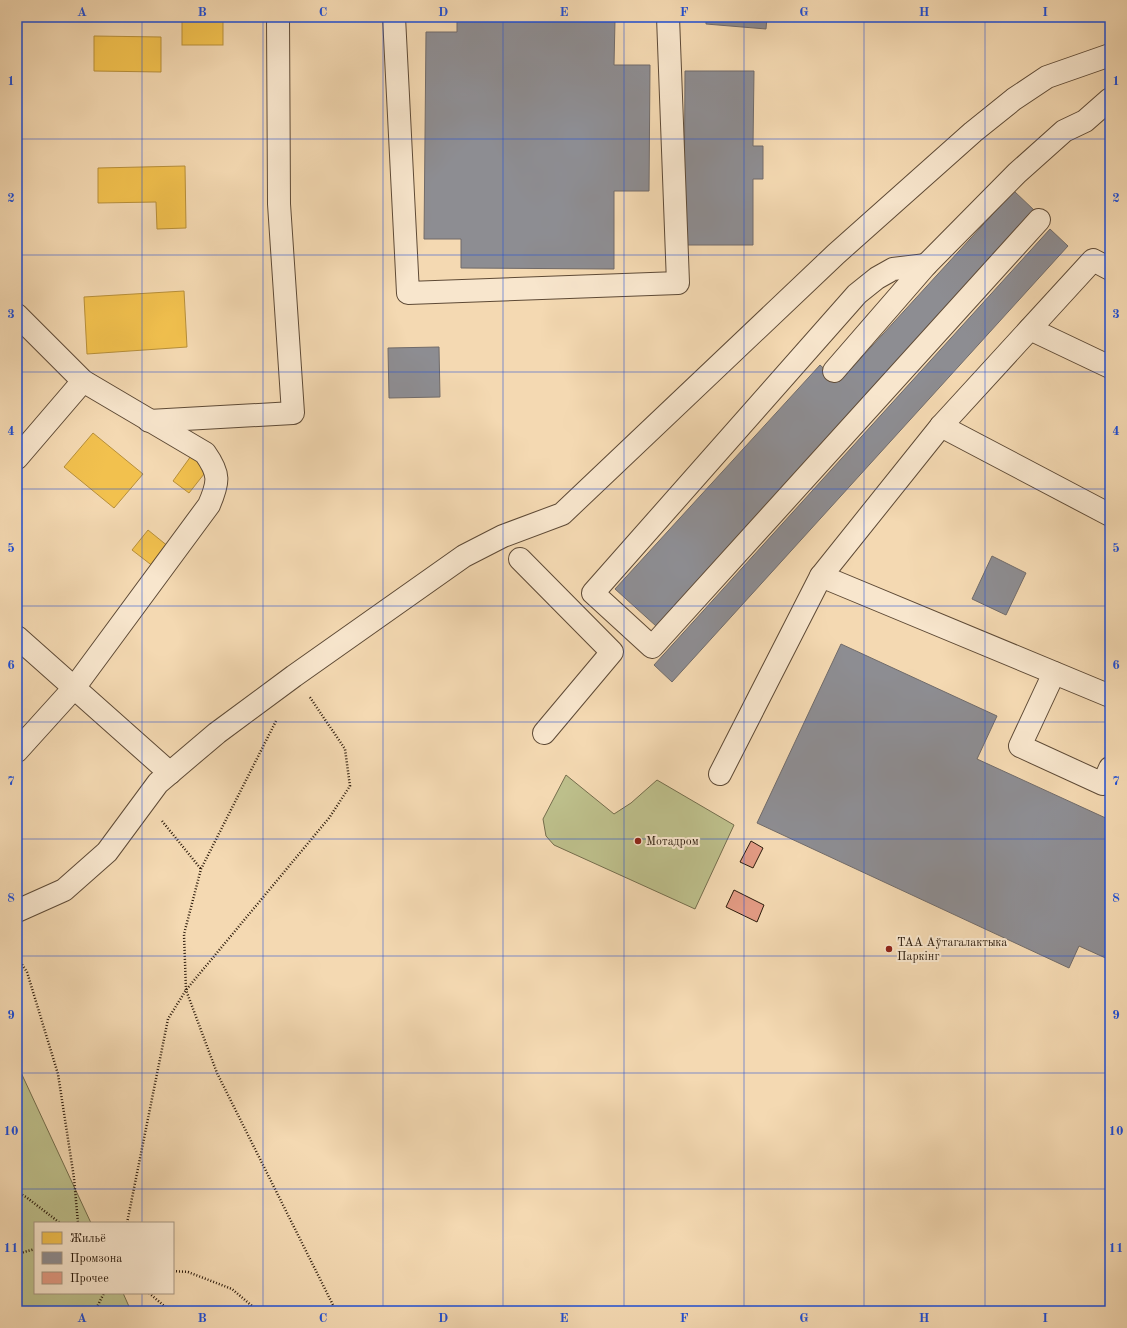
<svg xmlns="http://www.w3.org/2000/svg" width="1127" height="1328" font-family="'Old Standard TT',serif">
	<rect width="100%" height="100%" fill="#f4d9b2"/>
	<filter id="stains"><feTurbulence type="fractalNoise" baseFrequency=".005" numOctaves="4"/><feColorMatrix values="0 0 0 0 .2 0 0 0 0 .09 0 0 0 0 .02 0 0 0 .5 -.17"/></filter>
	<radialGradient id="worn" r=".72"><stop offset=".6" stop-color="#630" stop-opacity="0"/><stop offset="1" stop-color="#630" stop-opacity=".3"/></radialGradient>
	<g fill="#bdbf8b" stroke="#746d4c">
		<polygon points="566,775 614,814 631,803 657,780 734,825 695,909 554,845 546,836 543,819"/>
		<polygon points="17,1064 91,1223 35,1223 35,1293 123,1293 131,1311 17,1311"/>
	</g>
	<g fill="#f2c14e" stroke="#b78f3a">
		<rect x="182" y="17" width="41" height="28"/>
		<polygon points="94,36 161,37 161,72 94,71"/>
		<polygon points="185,166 186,228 157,229 156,202 98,203 98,168"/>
		<polygon points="184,291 187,347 87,354 84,297"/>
		<polygon points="93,433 143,474 114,508 64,467"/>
		<polygon points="191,456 208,469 189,493 173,481"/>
		<polygon points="148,530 169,547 154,567 132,550"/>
	</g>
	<g fill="#8d8d92" stroke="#706b6a">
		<polygon points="706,17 767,17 766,29 706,24"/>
		<polygon points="457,19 615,20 614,65 650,65 649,191 614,191 614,269 461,268 461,239 424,239 426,32 457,32"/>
		<polygon points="685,71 754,71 753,146 763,146 763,179 753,179 753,245 684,245"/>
		<polygon points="1014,191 1035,211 656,626 615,589 820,365 839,382"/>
		<polygon points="1050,229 1068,246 672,682 654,665"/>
		<polygon points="439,347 440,397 389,398 388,348"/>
		<polygon points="992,556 1026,573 1006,615 972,599"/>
		<polygon points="841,644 997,716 977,759 1110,820 1110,960 1079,946 1069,968 757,823"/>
	</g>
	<g fill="#e39b84" stroke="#2c1b0c">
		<polygon points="751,841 763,848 753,868 740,862"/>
		<polygon points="734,890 764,905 757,922 726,907"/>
	</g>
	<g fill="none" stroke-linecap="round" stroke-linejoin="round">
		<g stroke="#5e4a36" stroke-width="24">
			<g id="minor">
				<polyline points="394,17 408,293 678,283 668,17"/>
				<polyline points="926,265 893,269 877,278 857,294 593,593 652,647 1039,220"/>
				<path d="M17,315L83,381L205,453C220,474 219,482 209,505L74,688L17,751"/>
				<polyline points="1030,329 1110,367"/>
				<polyline points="834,371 926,265 1017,173 1064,131 1085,121 1110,99"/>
				<polyline points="149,421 293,413 279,204 278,17"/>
				<polyline points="941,426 1110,515"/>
				<polyline points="17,458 83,381"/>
				<polyline points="520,559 612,652 544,733"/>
				<polyline points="821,576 1110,696"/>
				<polyline points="17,637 170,773"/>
				<polyline points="1054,673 1020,746 1103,784 1110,768"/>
				<polyline points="720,774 821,576 941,426 1093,260 1110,269"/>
				<polyline points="17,911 64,890 107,852 158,783 217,733 294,676 464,556 503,536 562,514 836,254 973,132 1014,99 1047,77 1110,55"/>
			</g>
		</g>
		<g stroke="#2c1b0c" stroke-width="2.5" stroke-dasharray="1 2" stroke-linecap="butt">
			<polyline points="276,721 201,869 184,934 186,990 217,1073 336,1311"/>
			<polyline points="162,821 201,869"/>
			<polyline points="17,957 27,972 58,1074 74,1178 78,1223"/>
			<polyline points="17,1192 26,1197 60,1223"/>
			<polyline points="127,1223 168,1019 186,990 329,818 350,786 345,749 309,696"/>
			<polyline points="17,1254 35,1249"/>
			<polyline points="173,1271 188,1272 232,1289 258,1311"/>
			<polyline points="149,1293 170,1311"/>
			<polyline points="95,1311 104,1293"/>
		</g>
		<use href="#minor" stroke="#f8e6cd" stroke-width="22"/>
	</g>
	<path fill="none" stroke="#1d4ed8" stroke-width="1" stroke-opacity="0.55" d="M142,17V1223M263,17V1311M383,17V1311M503,17V1311M624,17V1311M744,17V1311M864,17V1311M985,17V1311M17,139H1110M17,255H1110M17,372H1110M17,489H1110M17,606H1110M17,722H1110M17,839H1110M17,956H1110M17,1073H1110M17,1189H1110M142,1293V1311"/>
	<g fill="#8f2418" stroke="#f8e6cd" stroke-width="1.5">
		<circle cx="638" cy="841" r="4"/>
		<circle cx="889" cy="949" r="4"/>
	</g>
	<g text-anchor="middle" stroke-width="4" stroke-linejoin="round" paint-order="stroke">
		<g font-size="12" fill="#2c1b0c" stroke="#f8e6cd" text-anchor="start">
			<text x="646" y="845">Мотадром</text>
			<text x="897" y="946">ТАА Аўтагалактыка<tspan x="897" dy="14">Паркінг</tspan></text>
		</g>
	</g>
	<rect width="1127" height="1328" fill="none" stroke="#f4d9b2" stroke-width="44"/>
	<rect x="34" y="1222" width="140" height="72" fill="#f8e6cd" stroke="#a69580"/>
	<rect x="42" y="1232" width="20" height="12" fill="#f2c14e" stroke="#a69580"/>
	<text x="70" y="1242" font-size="12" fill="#2c1b0c">Жильё</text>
	<rect x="42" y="1252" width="20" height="12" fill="#8d8d92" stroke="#a69580"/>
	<text x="70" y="1262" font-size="12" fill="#2c1b0c">Промзона</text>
	<rect x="42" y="1272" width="20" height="12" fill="#e39b84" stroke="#a69580"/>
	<text x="70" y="1282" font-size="12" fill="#2c1b0c">Прочее</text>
	<rect x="22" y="22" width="1083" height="1284" fill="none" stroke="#1d4ed8" stroke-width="1.5"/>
	<g font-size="13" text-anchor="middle" font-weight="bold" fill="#1d4ed8">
		<text x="82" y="16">A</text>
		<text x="202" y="16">B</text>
		<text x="323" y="16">C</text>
		<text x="443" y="16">D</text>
		<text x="564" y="16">E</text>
		<text x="684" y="16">F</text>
		<text x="804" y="16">G</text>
		<text x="924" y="16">H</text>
		<text x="1045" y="16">I</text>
		<text x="11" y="85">1</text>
		<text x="1116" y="85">1</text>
		<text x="11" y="202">2</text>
		<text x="1116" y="202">2</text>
		<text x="11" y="318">3</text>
		<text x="1116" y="318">3</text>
		<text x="11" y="435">4</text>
		<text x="1116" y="435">4</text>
		<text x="11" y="552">5</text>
		<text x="1116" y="552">5</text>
		<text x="11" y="669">6</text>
		<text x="1116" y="669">6</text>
		<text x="11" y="785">7</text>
		<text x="1116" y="785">7</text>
		<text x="11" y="902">8</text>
		<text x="1116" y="902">8</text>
		<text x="11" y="1019">9</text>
		<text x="1116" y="1019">9</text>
		<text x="11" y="1135">10</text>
		<text x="1116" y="1135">10</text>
		<text x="11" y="1252">11</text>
		<text x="1116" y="1252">11</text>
		<text x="82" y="1322">A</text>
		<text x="202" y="1322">B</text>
		<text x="323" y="1322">C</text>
		<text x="443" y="1322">D</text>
		<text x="564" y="1322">E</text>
		<text x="684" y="1322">F</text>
		<text x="804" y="1322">G</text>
		<text x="924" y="1322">H</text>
		<text x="1045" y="1322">I</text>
	</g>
	<rect width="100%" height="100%" filter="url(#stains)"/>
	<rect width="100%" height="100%" fill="url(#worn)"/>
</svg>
